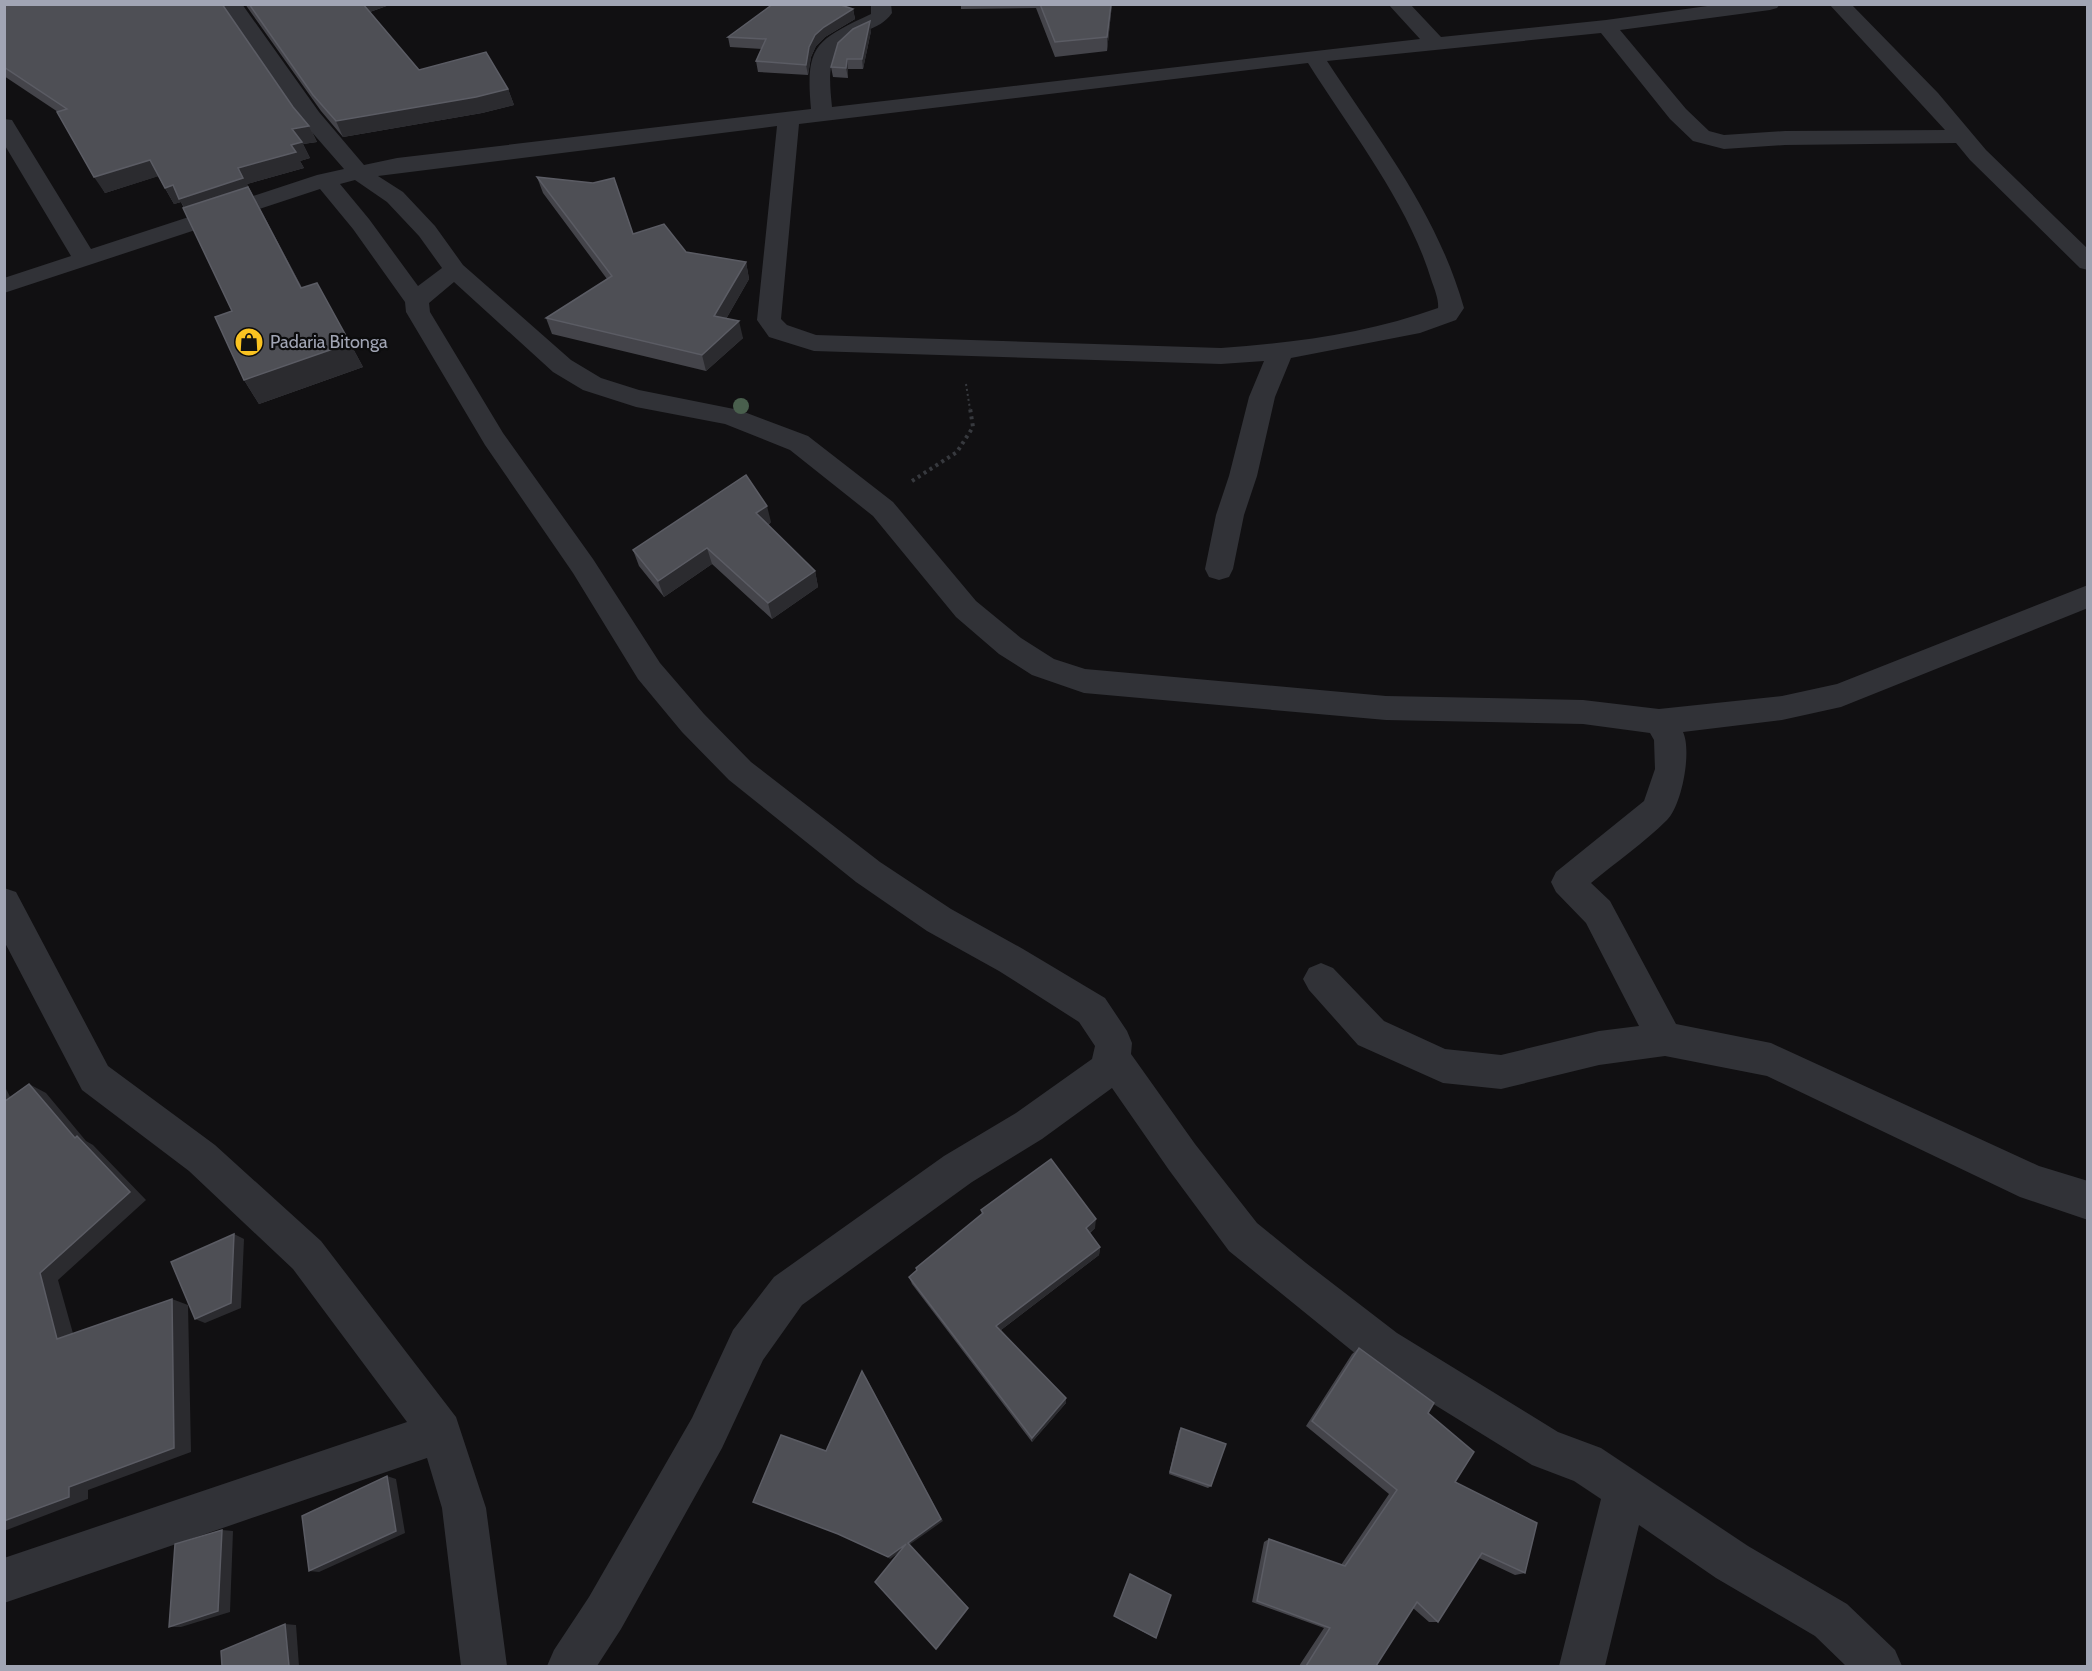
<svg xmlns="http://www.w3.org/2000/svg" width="2092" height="1671" font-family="Cabin,sans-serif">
	<rect width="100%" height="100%" fill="#111012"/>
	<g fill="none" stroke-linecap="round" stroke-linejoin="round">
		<polyline stroke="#37393e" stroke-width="2" stroke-dasharray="2 3" stroke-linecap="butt" points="966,384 970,409"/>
		<polyline stroke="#37393e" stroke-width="4" stroke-dasharray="3 4" stroke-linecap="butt" points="912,481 957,452 973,427 970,408"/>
		<g fill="#313237" fill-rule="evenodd">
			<path d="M222,4H242L319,112L364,165L397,158L811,109C805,45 816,40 871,14V4H891L892,13C885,23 877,26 866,31C827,48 828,68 832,107L1420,39L1388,4H1410L1441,37L1606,20L1722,4H1780L1777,8L1770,10L1620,30L1686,109L1709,131L1724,135L1785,131L1945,130L1829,4H1851L1938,93L1986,150L2088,249V270L2080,268L1970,160L1956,143L1785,145L1724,149L1693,141L1670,119L1601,33L1327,61C1380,142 1437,213 1464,308L1456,320L1420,333L1291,358L1275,397L1257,476L1244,515L1233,569L1229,577L1219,580L1209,577L1205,569L1216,515L1229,476L1249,397L1264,361L1221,364L814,351L769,337L757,320L777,126L378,176L403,192L435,226L463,265L571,360L601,378L639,390L739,410L808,436L893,502L976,601L1021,638L1054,659L1085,669L1386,696L1583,700L1659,709L1782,696L1837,684L2088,585V608L1841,707L1782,720L1683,732C1692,751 1682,805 1667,820C1644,843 1616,862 1591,883L1610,901L1676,1024L1771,1043L2039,1166L2088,1181V1220L2020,1197L1767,1076L1665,1056L1599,1065L1501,1089L1443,1083L1358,1045L1309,990L1303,979L1309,968L1321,963L1333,968L1384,1021L1445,1049L1501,1055L1599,1031L1639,1026L1586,923L1556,892L1551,882L1556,872L1644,801L1655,769L1654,740L1650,733L1583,724L1386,720L1084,693L1032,675L999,654L956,617L873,516L790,450L725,424L636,407L583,390L553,372L454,282L429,303L430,312L503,433L593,559L660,663L704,714L751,762L880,862L951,909L1023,949L1105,998L1127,1031L1132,1043L1131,1054L1195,1144L1257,1223L1306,1263L1397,1333L1558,1432L1601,1448L1748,1546L1847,1604L1895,1650L1902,1666H1846L1815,1636L1716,1578L1639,1525L1605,1666H1559L1601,1499L1574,1481L1532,1465L1367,1363L1229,1251L1169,1170L1112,1088L1042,1139L972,1182L802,1305L763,1360L722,1448L621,1629L597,1666H547L554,1650L589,1597L692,1418L733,1330L774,1277L944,1156L1016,1113L1092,1059L1095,1046L1079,1022L999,971L927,931L856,882L729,780L682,732L638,679L573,573L485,445L406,312L405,302L353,229L320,189L4,293V278L71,256L4,144V119L12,120L15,125L91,249L317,175L344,169L303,122ZM1308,63C1352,133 1408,202 1432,282C1435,290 1439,301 1438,308C1369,333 1294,343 1221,348L816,335L787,325L781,319L799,124ZM355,180L387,202L419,236L442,268L418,286L369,219L340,184Z"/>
			<polygon points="4,888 16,892 108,1066 215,1145 321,1241 456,1417 486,1508 507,1666 461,1666 442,1508 427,1458 4,1603 4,1558 407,1422 293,1269 189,1171 82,1090 4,941"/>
		</g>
	</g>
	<circle fill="#495f4d" cx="741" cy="406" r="8"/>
	<g fill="#44444a">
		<polygon points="4,4 293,107 309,126 317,142 303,144 310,158 300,161 304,168 247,184 302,288 350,343 363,367 259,404 244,380 232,311 181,202 174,204 158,176 105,193 58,112 4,76"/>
		<polygon points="245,4 392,4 370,12 419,70 508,89 514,105 482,113 343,137 321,111"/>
		<polygon points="961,4 1112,4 1107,51 1055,57 1036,8 961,9"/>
		<polygon points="853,9 855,19 825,37 816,46 811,57 808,75 758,72 756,61 762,49 730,47 728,37"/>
		<polygon points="871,31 863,69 848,69 848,78 833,77 831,67"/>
		<polygon points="537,177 633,234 686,252 746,262 749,279 726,319 743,338 706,371 552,334 546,318 607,279 543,193"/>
		<polygon points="771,522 768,525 815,571 818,587 772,619 712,564 664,597 639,566 633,550"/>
		<polygon points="981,1210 1095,1228 1090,1233 1100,1247 1099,1255 1001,1330 1066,1403 1032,1442 912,1284 909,1277 916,1271 916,1268 982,1214"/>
		<polygon points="1359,1348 1428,1413 1455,1482 1525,1573 1515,1575 1479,1558 1438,1622 1429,1622 1413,1608 1376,1666 1299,1666 1324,1628 1252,1602 1264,1542 1269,1539 1341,1565 1389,1494 1306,1426 1352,1354"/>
		<polygon points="1181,1428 1211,1486 1208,1488 1169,1474 1179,1431"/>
		<polygon points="1130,1574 1156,1638 1155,1638 1114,1616"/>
	</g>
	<g fill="#2b2b2f">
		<polygon points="361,4 392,4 364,14"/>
		<polygon points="1111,4 1112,4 1107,51 1107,37"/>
		<polygon points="853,9 855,19 825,37 816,46 811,57 808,75 806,65 809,47 815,35 824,27"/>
		<polygon points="870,21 871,31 863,69 862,59"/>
		<polygon points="847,59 848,69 848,78 846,68"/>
		<polygon points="508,89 514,105 482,113 343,137 336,121"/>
		<polygon points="309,126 317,142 303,144 310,158 300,161 304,168 247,184 315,312 189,215 181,202 174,204 165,188 238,168 291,145 292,129"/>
		<polygon points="150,160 159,176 105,193 94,177"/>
		<polygon points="746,262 749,279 718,333 714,316"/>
		<polygon points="739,321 743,338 706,371 702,355"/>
		<polygon points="350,343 363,367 259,404 244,380"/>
		<polygon points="767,506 771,522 760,530 756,513"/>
		<polygon points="707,548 712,564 664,597 658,581"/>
		<polygon points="815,571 818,587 772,619 768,603"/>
		<polygon points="29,1084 46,1093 86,1141 93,1145 146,1200 58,1280 76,1344 57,1339 40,1273 75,1138"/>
		<polygon points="4,1085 19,1114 4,1107"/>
		<polygon points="1096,1219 1095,1228 1085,1236 1086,1228"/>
		<polygon points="234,1234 244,1239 241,1308 205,1323 195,1319"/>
		<polygon points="1100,1247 1099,1255 997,1333 996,1326"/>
		<polygon points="172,1299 188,1305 191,1452 88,1490 88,1499 4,1531 4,1521"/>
		<polygon points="865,1375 943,1521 909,1545 969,1608 938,1648 936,1649 908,1543"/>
		<polygon points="1066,1398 1066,1403 1032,1442 1032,1438"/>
		<polygon points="387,1476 396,1479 405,1533 319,1572 309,1571"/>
		<polygon points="222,1530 233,1531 230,1612 181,1627 169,1627"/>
		<polygon points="906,1544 908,1546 890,1559 888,1557"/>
		<polygon points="285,1624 296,1625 299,1666 289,1666"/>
	</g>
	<g fill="#4e4f55" stroke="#5b5c64" stroke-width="1.5">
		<polygon points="4,4 222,4 293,107 309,126 292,129 302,142 291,145 296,152 238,168 243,178 179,199 173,185 165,188 150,160 94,177 57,112 67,109 4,67"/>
		<polygon points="249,4 363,4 419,70 486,52 508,89 476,97 336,121 313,95"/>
		<polygon points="773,4 838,4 853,9 824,27 815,35 809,47 806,65 756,61 766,39 728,37"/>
		<polygon points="1040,4 1111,4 1107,37 1055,42"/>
		<polygon points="870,21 862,59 847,59 846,68 831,67 838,43 853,29"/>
		<polygon points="537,177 593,183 614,178 633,234 664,224 686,252 746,262 714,316 739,321 702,355 546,318 612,276"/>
		<polygon points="248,187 301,288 317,283 350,343 244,380 215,317 232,311 183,208"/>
		<polygon points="746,475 767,506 756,513 815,571 768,603 707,548 658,581 633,550"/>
		<polygon points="29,1084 75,1138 77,1136 130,1192 40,1273 57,1339 172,1299 174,1448 69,1487 69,1497 4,1521 4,1102"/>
		<polygon points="1051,1159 1096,1219 1086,1228 1100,1247 996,1326 1066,1398 1032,1438 909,1277 917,1270 916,1268 983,1213 981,1210"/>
		<polygon points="234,1234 231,1303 195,1319 171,1262"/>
		<polygon points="1359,1348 1434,1403 1428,1413 1474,1452 1455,1482 1537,1523 1525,1573 1482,1553 1438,1622 1417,1602 1376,1666 1306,1666 1330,1628 1257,1601 1269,1539 1345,1566 1397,1490 1312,1421"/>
		<polygon points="862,1371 941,1519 908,1543 968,1608 936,1649 875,1582 906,1544 888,1557 838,1534 753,1502 781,1435 826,1451"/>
		<polygon points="1181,1428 1226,1444 1211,1486 1170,1472"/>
		<polygon points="387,1476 396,1531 309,1571 302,1516"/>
		<polygon points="222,1530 218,1611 169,1627 175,1544"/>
		<polygon points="1130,1574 1171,1595 1156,1638 1114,1616"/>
		<polygon points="285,1624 289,1666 222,1666 221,1651"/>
	</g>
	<defs>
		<g id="shop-disc" transform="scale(1.5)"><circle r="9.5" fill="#fac321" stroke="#0c0c0d"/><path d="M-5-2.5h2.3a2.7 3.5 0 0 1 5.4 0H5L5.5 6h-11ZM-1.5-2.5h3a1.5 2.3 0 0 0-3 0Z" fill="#111"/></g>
	</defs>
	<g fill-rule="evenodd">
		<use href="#shop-disc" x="249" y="342"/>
	</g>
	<g text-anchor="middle" stroke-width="4.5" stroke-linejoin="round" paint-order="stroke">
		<g font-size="18" fill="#a1a5b4" stroke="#0c0c0d" text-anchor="start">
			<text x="270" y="348">Padaria Bitonga</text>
		</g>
	</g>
	<rect width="2092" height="1671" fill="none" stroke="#a1a5b4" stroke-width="12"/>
</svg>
